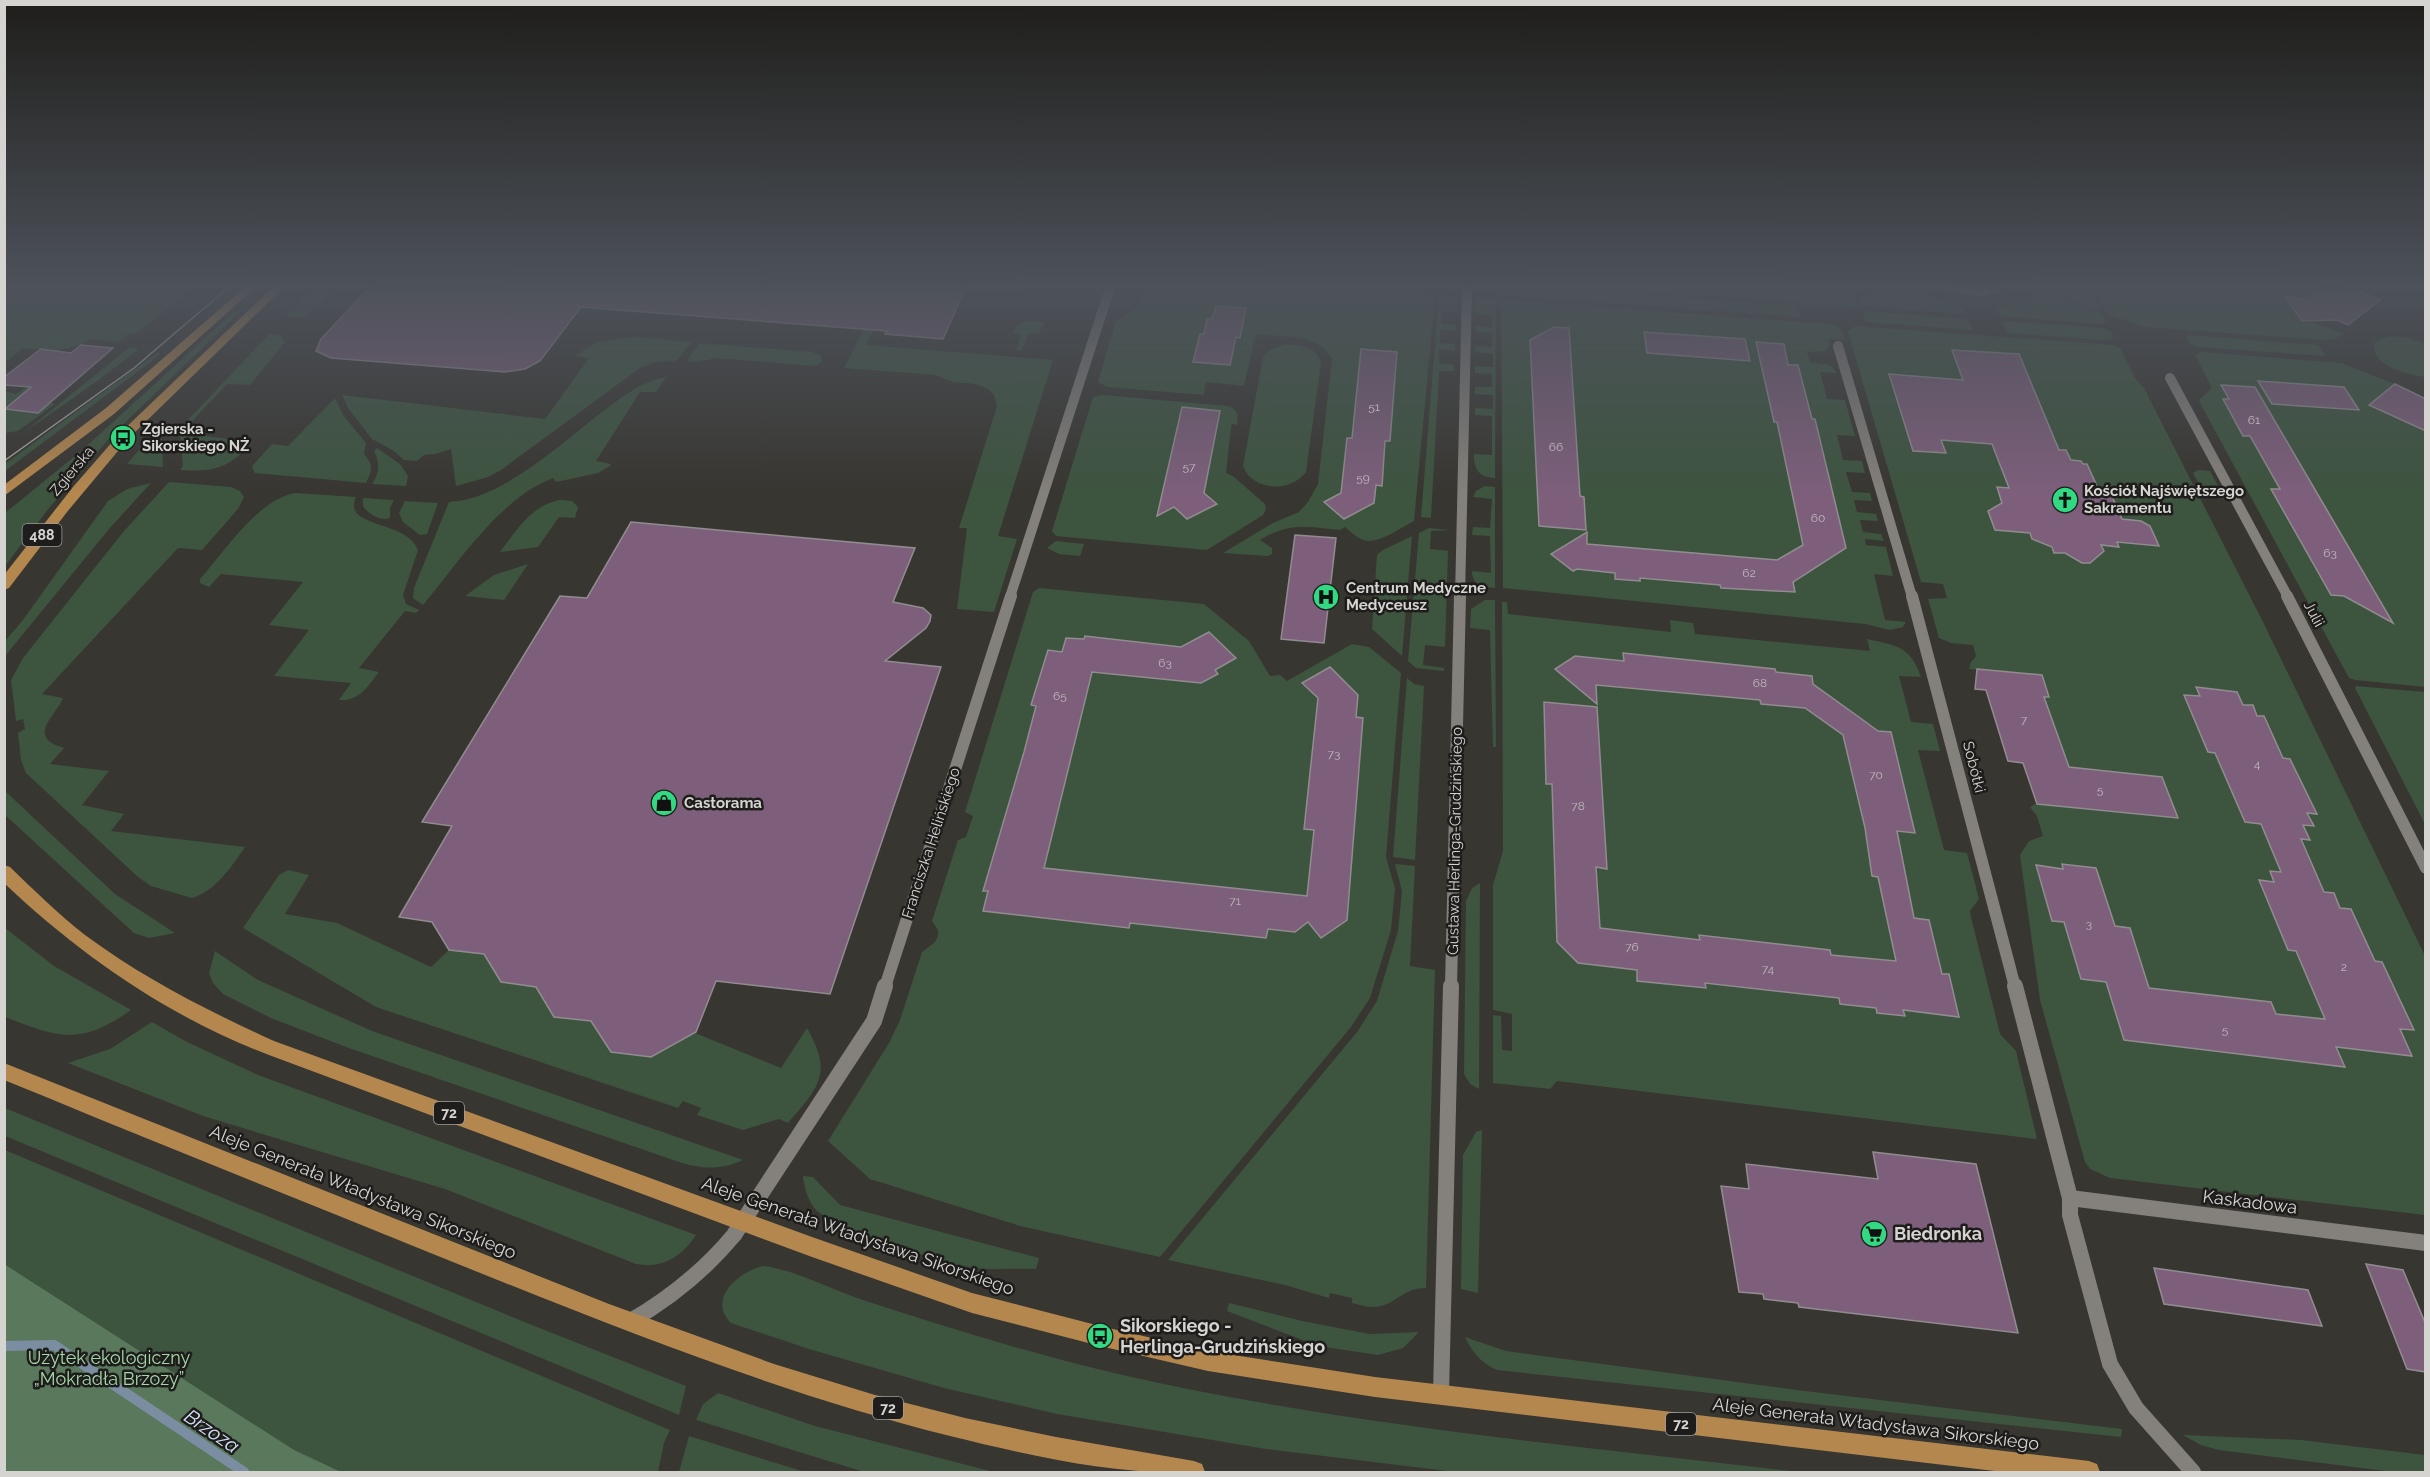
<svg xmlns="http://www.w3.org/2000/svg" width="2430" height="1477" font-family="Raleway,sans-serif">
	<rect width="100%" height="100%" fill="#383631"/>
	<g fill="#3d543f">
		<polygon points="13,287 193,287 136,334 130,333 119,342 90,339 81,345 56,351 23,348 8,360 5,360 5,293"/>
		<path d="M316,287H323L319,291L332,292C319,305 307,323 286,316Z"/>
		<polygon points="886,287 896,287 866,345 1053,360 998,536 1017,539 994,612 957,609 967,528 959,528 997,406 994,395 988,389 976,384 952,382 936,375 844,368"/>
		<path d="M1145,287H1320L1435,295L1414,521C1400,528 1375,547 1361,539C1355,536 1350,531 1345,527L1340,530C1308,527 1289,522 1260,540L1272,548V554L1268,556L1223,553L1273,523L1299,512L1308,502L1318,484L1332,359C1320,333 1280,337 1256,334L1244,386L1206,382L1204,395L1107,387L1098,382L1116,321L1136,308Z"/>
		<polygon points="1501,287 1530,287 1797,306 1800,317 1501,295"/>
		<polygon points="1585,287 1852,287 1857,304 1854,307"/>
		<polygon points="1891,287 1909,287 1936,299 1960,306 1967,314 1867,307 1861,303 1860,297"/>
		<polygon points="2040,287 2089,287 2101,311 2039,290"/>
		<polygon points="2094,287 2349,287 2352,290 2380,300 2373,306 2369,305 2354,317 2357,319 2349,326 2331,318 2296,314 2301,321 2314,323 2344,334 2335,339 2322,340 2146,327 2107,314"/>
		<polygon points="2037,292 2103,314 2106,322 2101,324 2000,316 1997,309 2024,303"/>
		<polygon points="1439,295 1457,297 1457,312 1442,311 1441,324 1456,325 1456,331 1440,330 1440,343 1455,344 1455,351 1439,349 1439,363 1454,365 1454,371 1439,371 1431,518 1421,517"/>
		<path d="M1476,298L1496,299L1495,478C1479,477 1474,470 1474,454L1492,455V416L1475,415V408L1493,409V395L1475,394V387H1492V374L1475,373V366L1493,367V354L1475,352V346L1492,347V333L1476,332V326L1492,327V315L1476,313Z"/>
		<polygon points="1501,300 1831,324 1842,331 1845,340 1828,339 1830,344 1825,351 1807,352 1810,362 1830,365 1837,373 1820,372 1827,399 1845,400 1855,436 1837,435 1843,460 1862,461 1865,473 1846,472 1852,492 1870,493 1872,501 1854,500 1857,512 1876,514 1878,521 1860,520 1863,532 1881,534 1884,541 1865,539 1866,545 1886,547 1893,576 1874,574 1885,620 1906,622 1903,627 1890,630 1865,624 1503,588"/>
		<polygon points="236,310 242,310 114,433 49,508 5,566 5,513 80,452"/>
		<polygon points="1863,311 1968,319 1973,330 1866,322"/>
		<polygon points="1027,321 1045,322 1040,332 1028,335 1022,350 1016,350 1021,334 1013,333 1017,325"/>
		<polygon points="2002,321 2103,328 2111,332 2114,337 2108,340 2007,333"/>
		<polygon points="1855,326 2112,345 2120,348 2135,378 2144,388 2264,624 2425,956 2425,1215 2110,1178 2090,1169 2085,1162 2040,1000 2020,855 2029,841 2043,836 2037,816 2030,807 2035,804 2178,818 2161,777 2054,766 2060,743 2044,697 2049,697 2042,675 1969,669 1971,662 1976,656 1973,645 1951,643 1939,638 1928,599 1947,598 1943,584 1921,582 1848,332"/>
		<path d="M269,334L281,335L285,342L250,385L227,384L181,433L253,442C228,468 217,472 180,470L183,466L180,434L184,424Z"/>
		<polygon points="2190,335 2318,345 2326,356 2196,347 2189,343 2186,338"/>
		<path d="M2389,336L2407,338L2425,343V377C2409,375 2370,366 2374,343Z"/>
		<polygon points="635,337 692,342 676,361 655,362 640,368 501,470 488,477 456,486 451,449 435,454 424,455 417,461 404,460 394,451 372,439 348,408 342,395 545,419 589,358 574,356 598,342"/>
		<polygon points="699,343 812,352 821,356 822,362 815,366 716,358 697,362 687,361"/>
		<path d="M1284,345C1297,344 1318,347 1321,363L1306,472C1291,493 1252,491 1243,466L1263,357L1271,349Z"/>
		<polygon points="130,347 139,349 96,382 23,433"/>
		<polygon points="158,352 160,354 156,358 5,471 5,464"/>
		<polygon points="2200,352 2341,363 2395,384 2425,402 2425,687 2355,680 2349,678 2200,403 2199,400 2210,390 2211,386 2195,355"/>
		<path d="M666,377L656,392H640L596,461L611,464L610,466L598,473L556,482L553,478C500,498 459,562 423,605L413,598L414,588L449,502C503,499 560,444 602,412C622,397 640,382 666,377Z"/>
		<polygon points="26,387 31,387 6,409 38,413 50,403 55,404 18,431 5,433 4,391 16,394"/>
		<path d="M1103,395L1228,406C1239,410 1238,415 1237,425L1232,424L1231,427L1226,473L1234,477L1265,504L1266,509L1263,515L1207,550L1056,536L1052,531L1093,397Z"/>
		<path d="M335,398L343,415L366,443L364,454C374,465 372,470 366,483L255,473L252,467L254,464L272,444L288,446Z"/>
		<polygon points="158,439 162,439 163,467 127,464 140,449 148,449"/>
		<path d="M377,448L400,464L408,476L406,486L372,484C380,472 380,464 374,451Z"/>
		<polygon points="2198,470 2210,471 2225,499 2206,497 2194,475 2193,473"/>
		<path d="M169,482L231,487L240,491L244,497L238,509L202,550L178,548L42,694L63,698C56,716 25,737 64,748L50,764L109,771L82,805L124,814L111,831L245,847C232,866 216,891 192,898L151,886L138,877L26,773L21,760L18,733L25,729L23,719L16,721L11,680L23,658L124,531Z"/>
		<polygon points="151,483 109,529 5,656 5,641 23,620 108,501 127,489"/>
		<path d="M1485,486L1495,487V588C1483,587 1472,585 1472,571L1491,573L1490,536L1472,535L1473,527L1490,528L1492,499L1473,497L1476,491Z"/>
		<path d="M296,493L356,497C342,529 406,519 418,550L403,595L406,604L419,610L416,613L405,611L359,668L379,672C367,687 360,701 339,700L351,683L274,676L309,630L269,625L303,582L221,574L209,587L200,583V579C224,552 259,498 296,493Z"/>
		<path d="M363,498L394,500L390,508V518C381,522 368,514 363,506Z"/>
		<path d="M561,500L572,501L578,507L575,518L559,517L538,547L500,552C516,531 532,504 561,500Z"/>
		<polygon points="405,501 438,503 427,534 420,535 403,522 399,513"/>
		<polygon points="1429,528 1449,530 1431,531 1430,549 1448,551 1445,647 1425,645 1423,665 1444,668 1444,671 1416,668 1408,661 1419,533"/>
		<polygon points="1412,536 1402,656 1372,629 1377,555 1383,550"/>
		<polygon points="1056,541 1084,544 1080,556 1059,554 1047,548"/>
		<polygon points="528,564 504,600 465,596 494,575"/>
		<polygon points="1039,588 1204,604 1249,641 1270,676 1280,675 1287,681 1352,644 1369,647 1401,673 1386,857 1395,888 1391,930 1370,998 1351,1027 1160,1257 1020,1226 870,1179 828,1141 889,1043 900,1020 922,952 935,942 938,936 938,930 932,921 958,840 966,837 973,816 965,812 1033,592"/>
		<polygon points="1485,600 1495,600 1496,747 1493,747 1490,630 1470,628 1471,609"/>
		<path d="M1502,602H1507L1508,614L1671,632L1670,620L1693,623L1695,634L1870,651L1867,639C1898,646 1910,646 1921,677L1899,676L1911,722L1933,724L1940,751L1918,750L1944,850L1967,853L1979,899L1970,911L1971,917L2000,1034L2016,1051L2037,1139L1557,1081L1550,1089L1493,1083V1015L1501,1016L1502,1050L1512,1051V1014L1493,1010V885L1503,851Z"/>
		<polygon points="1407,678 1414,684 1424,686 1415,860 1393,857"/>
		<polygon points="2356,686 2425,692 2425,824 2355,688"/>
		<polygon points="5,791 115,894 175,933 149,938 134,933 5,815"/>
		<path d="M1395,864L1415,866L1410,966L1435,970L1426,1288C1403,1288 1400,1301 1381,1306C1371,1309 1361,1305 1352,1303V1298L1330,1293L1329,1298L1285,1285L1168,1260L1357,1032L1377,1001L1398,931L1402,891Z"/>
		<path d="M288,870L309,875L285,914L337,923L431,967L449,950L484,954L501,982L536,987L554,1017L591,1021L651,1057L695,1033L781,1068L807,1028C833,1074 819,1087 788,1123L779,1119L743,1130L697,1115L701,1108L683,1101L678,1108L376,1007L243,928L279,875Z"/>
		<polygon points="1480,883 1479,1089 1470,1084 1464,1074 1466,901 1472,888"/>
		<path d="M5,928L54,966L131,1010C80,1046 59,1038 5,1017Z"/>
		<path d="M215,951L258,980L372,1031L743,1160C722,1170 703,1169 682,1163L346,1047L271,1018L223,994L213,983L209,973Z"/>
		<path d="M152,1022L185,1041L258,1075L696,1235C682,1257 662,1269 636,1264L445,1189L203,1116L68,1063L110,1049Z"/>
		<polygon points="5,1108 522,1321 686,1386 679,1415 5,1136"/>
		<polygon points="1482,1130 1478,1293 1461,1289 1463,1155 1476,1132"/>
		<polygon points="5,1150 670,1430 664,1443 658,1472 5,1472"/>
		<path d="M803,1176L813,1177L840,1205L1039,1258L1036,1269C1012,1268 985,1271 962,1266C938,1262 830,1225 816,1210C808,1201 804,1187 803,1176Z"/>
		<path d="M763,1266C793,1269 833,1290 863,1300C946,1327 1029,1353 1114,1373C1339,1425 1571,1445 1800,1472H1456L1266,1449L1057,1414L944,1388L809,1349L731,1323C707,1299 738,1272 763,1266Z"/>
		<polygon points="1229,1303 1302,1321 1370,1334 1419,1332 1403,1348 1378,1355 1318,1346 1227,1311"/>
		<path d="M1465,1337L1506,1351L1805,1391L2122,1429L2121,1437L1497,1370C1480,1362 1473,1353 1465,1337Z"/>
		<polygon points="718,1393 815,1426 994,1472 864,1472 696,1420 703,1404"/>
		<polygon points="2183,1435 2301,1440 2425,1455 2425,1472 2393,1472 2219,1450 2201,1445"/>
		<polygon points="689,1436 805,1472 679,1472"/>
	</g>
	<polygon fill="#59785c" points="4,1264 294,1450 341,1472 5,1472"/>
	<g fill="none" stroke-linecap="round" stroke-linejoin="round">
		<polyline stroke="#7b8ea1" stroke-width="10" points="4,1346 54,1345 244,1472"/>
	</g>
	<g fill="#7d5f7b" stroke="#918c90" stroke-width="1.5">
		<polygon points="370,287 882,287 907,289 909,287 966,287 943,339 885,334 887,331 581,307 540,361 525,369 505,372 331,358 316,351 321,339"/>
		<polygon points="2322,287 2349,287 2380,300 2348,325 2337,320 2302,321 2285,297 2306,299"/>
		<polygon points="1216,306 1246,308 1240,338 1236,337 1230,365 1193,362 1200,334 1204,334 1207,319 1212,319"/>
		<polygon points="1554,327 1569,328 1580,496 1584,497 1586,530 1539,526 1530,340"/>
		<polygon points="1644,332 1745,339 1750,361 1647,353"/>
		<polygon points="1756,342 1784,344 1788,365 1798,365 1812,419 1815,419 1846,548 1793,582 1795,592 1721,588 1720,585 1640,578 1640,581 1615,579 1615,573 1577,569 1573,571 1551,554 1587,532 1587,544 1777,560 1803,545 1777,422 1774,422"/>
		<polygon points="81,345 113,348 38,413 5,409 31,387 4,385 4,377 41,349 71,353"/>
		<polygon points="1361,349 1397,352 1390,441 1385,441 1382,486 1376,485 1374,503 1344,519 1324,502 1341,493 1347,438 1352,438"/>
		<polygon points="1952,350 2019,354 2059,450 2066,450 2071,460 2081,461 2083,464 2087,464 2101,495 2112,496 2122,519 2141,521 2150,526 2159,546 2117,542 2119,547 2101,545 2104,551 2090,563 2082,563 2065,553 2054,553 2052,547 2032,539 2030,533 1995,530 1988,511 2002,503 1997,487 2009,488 1992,444 1941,440 1946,453 1913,451 1889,374 1963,380"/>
		<polygon points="2258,381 2344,387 2359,410 2272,404"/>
		<polygon points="2395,384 2426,399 2426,431 2369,405"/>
		<polygon points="2221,385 2255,387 2393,623 2344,596 2331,595 2271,489 2280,489 2250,436 2243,436 2223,399 2229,399"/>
		<polygon points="1182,407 1220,411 1204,493 1217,504 1187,519 1174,507 1157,516"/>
		<polygon points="631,522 915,548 893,602 923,608 931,615 930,621 926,628 885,661 941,667 830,994 716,981 696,1032 651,1057 611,1052 591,1021 554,1017 536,987 501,982 484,954 449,950 432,922 399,917 452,826 422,822 560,596 587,598"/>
		<polygon points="1295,535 1336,538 1324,643 1281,639"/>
		<polygon points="1209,632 1236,658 1215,670 1218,674 1201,683 1092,672 1044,868 1307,896 1314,830 1304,829 1318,698 1302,683 1330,667 1358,695 1356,717 1363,718 1347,920 1321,938 1308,922 1295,932 1268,929 1266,938 1130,923 1129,928 983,911 988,891 983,891 1024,752 1036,706 1031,705 1048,650 1062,652 1066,638 1084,639 1085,636 1181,647"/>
		<polygon points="1623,653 1775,669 1776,672 1812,676 1813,684 1863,720 1878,731 1891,732 1915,833 1897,831 1914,918 1929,920 1942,974 1949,974 1959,1017 1903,1010 1905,1016 1877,1013 1876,1008 1840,1004 1839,998 1705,983 1706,988 1637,981 1637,970 1578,963 1557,942 1552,784 1546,784 1544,702 1597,707 1607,869 1596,867 1600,928 1700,940 1699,935 1830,950 1831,955 1896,961 1878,877 1872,876 1865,828 1843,735 1805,708 1761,704 1760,700 1596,685 1597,704 1555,669 1575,656 1624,661"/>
		<polygon points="1977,669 2042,675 2049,697 2044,697 2069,767 2162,777 2178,818 2037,804 2023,763 2008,761 1986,690 1975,689"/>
		<polygon points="2196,687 2237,692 2243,705 2253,705 2257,716 2264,716 2283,758 2290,759 2317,814 2307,813 2314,826 2303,825 2310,840 2301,839 2324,892 2334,893 2340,908 2351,909 2375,961 2382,962 2414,1030 2400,1029 2412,1056 2336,1047 2345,1067 2124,1040 2106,982 2081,979 2064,922 2052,921 2036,865 2063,869 2062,864 2096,868 2115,926 2130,928 2149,988 2271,1002 2276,1014 2325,1019 2296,951 2288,950 2259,880 2274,882 2270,871 2281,872 2261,824 2245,822 2215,753 2208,752 2184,695 2200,696"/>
		<polygon points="1873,1152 1976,1164 2018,1333 1799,1307 1798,1303 1764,1299 1763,1294 1739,1292 1721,1186 1749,1189 1746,1164 1878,1179"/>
		<polygon points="2366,1264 2403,1270 2426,1325 2426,1372 2407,1369"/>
		<polygon points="2154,1268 2308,1290 2322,1326 2164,1304"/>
	</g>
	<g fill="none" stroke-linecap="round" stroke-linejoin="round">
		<g stroke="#84807b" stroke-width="10">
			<polyline points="1953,287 1982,291 1997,287"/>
			<polyline points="1838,346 1912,597"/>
			<polyline points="2170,378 2288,597"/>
			<polyline points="1010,597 1109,291"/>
			<polyline points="1460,597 1467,287"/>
		</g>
		<g stroke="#84807b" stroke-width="12">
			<polyline points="1912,596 2015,987"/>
			<polyline points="2287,596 2426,868"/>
			<polyline points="885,987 1011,596"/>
			<polyline points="1451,987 1460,596"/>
		</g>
		<g stroke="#84807b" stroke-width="16">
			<polyline points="2015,986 2070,1198 2070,1215 2110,1364 2136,1408 2193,1472"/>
			<polyline points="2070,1198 2426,1243"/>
			<path d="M629,1322C669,1299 704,1271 734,1235L874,1021L885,986"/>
			<polyline points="1441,1394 1451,986"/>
		</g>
		<g fill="#b4874e" fill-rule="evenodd">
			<polygon points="245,287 256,287 114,414 4,496 4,485 106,408"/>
			<polygon points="273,287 284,287 128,439 67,512 9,588 4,590 4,575 73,487 120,433"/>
			<path d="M4,865L10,867C34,890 58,914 85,935C143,978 208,1011 274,1041L812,1237L972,1293L1100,1326L1208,1351L1375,1377L2089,1461L2097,1464L2100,1472H2003L1375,1397L1208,1371L1100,1346L972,1313L812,1257L269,1055C169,1017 81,956 4,883Z"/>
			<path d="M4,1063L609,1304L774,1364L875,1395L965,1418L1056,1437L1194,1461L1202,1464L1205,1472C1120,1477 1032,1456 950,1436C770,1391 600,1321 428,1252C301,1200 173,1150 46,1097L4,1080Z"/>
		</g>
		<polyline stroke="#aaa9a6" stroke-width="1.5" points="4,461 134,368 229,287"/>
	</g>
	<linearGradient id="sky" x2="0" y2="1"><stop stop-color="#1f1e1b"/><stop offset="0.58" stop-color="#4d525a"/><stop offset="1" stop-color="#4d525a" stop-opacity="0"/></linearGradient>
	<rect width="2430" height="493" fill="url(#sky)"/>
	<defs>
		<g id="bus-disc" transform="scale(1.35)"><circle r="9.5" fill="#32d882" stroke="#1f1d1b"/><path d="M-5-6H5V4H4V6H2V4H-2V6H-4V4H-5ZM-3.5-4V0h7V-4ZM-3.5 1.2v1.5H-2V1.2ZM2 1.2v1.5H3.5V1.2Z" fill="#111"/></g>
		<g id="church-disc" transform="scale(1.35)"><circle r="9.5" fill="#32d882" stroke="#1f1d1b"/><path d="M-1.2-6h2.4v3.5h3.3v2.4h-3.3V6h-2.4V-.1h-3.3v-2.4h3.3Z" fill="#111"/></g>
		<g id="hospital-disc" transform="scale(1.35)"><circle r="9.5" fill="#32d882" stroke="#1f1d1b"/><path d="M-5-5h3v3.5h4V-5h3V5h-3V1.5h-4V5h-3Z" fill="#111"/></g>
		<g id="shop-disc" transform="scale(1.35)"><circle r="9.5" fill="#32d882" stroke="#1f1d1b"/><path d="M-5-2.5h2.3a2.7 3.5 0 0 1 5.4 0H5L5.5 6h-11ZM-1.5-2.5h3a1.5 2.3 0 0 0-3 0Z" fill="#111"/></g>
		<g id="supermarket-disc" transform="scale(1.35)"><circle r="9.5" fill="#32d882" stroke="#1f1d1b"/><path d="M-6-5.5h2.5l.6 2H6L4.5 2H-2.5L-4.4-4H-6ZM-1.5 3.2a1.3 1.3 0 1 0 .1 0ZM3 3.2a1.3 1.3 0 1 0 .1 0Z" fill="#111"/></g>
	</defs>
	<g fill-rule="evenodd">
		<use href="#bus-disc" x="123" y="438"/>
		<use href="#church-disc" x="2065" y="500"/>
		<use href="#hospital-disc" x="1326" y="597"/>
		<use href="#shop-disc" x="664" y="803"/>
		<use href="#supermarket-disc" x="1874" y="1234"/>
		<use href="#bus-disc" x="1100" y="1336"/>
	</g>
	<g text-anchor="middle" stroke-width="5" stroke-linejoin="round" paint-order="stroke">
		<g font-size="12" fill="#bfb7bc">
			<text x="1374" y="411">51</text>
			<text x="2254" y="424">61</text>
			<text x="1556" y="451">66</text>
			<text x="1189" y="471">57</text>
			<text x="1363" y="482">59</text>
			<text x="1818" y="522">60</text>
			<text x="2330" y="557">63</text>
			<text x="1749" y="577">62</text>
			<text x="1165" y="667">63</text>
			<text x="1760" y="687">68</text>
			<text x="1060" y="700">65</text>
			<text x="2024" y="724">7</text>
			<text x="1334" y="758">73</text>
			<text x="2257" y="768">4</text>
			<text x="1876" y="779">70</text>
			<text x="2100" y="794">5</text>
			<text x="1578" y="810">78</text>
			<text x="1235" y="905">71</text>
			<text x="2089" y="928">3</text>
			<text x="1632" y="951">76</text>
			<text x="2344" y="971">2</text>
			<text x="1768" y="973">74</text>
			<text x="2225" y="1034">5</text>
		</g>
		<g fill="#1f1d1b" stroke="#9e9d9a" stroke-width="1.5">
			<rect x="22.5" y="524" width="39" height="22" rx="4.5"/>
			<rect x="434" y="1102" width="30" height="22" rx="4.5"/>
			<rect x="873" y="1397" width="30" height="22" rx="4.5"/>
			<rect x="1666" y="1413" width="30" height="22" rx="4.5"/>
		</g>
		<g font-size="14" font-weight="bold" fill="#d5d4d1">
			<text x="42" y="540">488</text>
			<text x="449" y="1118">72</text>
			<text x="888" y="1413">72</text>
			<text x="1681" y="1429">72</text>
		</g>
		<g font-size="15" font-weight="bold" fill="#d5d4d1" stroke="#1f1d1b" text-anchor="start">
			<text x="142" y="434">Zgierska -<tspan x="142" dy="17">Sikorskiego NŻ</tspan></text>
			<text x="2084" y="496">Kościół Najświętszego<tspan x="2084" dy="17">Sakramentu</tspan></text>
			<text x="1346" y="593">Centrum Medyczne<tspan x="1346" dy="17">Medyceusz</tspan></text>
			<text x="684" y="808">Castorama</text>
		</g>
		<g font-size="15" fill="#d5d4d1" stroke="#1f1d1b">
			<text transform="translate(72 471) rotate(-50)" y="5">Zgierska</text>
			<text transform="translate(2314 614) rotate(62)" y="5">Julii</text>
			<text transform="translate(1974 767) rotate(76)" y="5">Sobótki</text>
			<text transform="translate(1455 841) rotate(-89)" y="5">Gustawa Herlinga-Grudzińskiego</text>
			<text transform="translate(931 843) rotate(-72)" y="5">Franciszka Helińskiego</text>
		</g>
		<g font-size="18" fill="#d5d4d1" stroke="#1f1d1b">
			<text transform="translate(363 1192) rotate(22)" y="6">Aleje Generała Władysława Sikorskiego</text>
			<text transform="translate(2250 1202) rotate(7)" y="6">Kaskadowa</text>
			<text transform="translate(858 1236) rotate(19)" y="6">Aleje Generała Władysława Sikorskiego</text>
			<text transform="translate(1876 1424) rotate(7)" y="6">Aleje Generała Władysława Sikorskiego</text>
		</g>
		<g font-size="18" font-weight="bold" fill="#d5d4d1" stroke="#1f1d1b" text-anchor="start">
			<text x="1894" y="1240">Biedronka</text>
			<text x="1120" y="1332">Sikorskiego -<tspan x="1120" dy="21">Herlinga-Grudzińskiego</tspan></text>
		</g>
		<g font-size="18" fill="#a4d9a9" stroke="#1f1d1b">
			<text x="109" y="1364">Użytek ekologiczny<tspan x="109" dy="21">„Mokradła Brzozy”</tspan></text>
		</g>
		<g font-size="20" font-style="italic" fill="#d2e4f9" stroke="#1f1d1b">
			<text transform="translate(212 1431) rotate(34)" y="7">Brzoza</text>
		</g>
	</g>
	<rect width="2430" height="1477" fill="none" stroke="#d5d4d1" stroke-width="12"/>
</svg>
